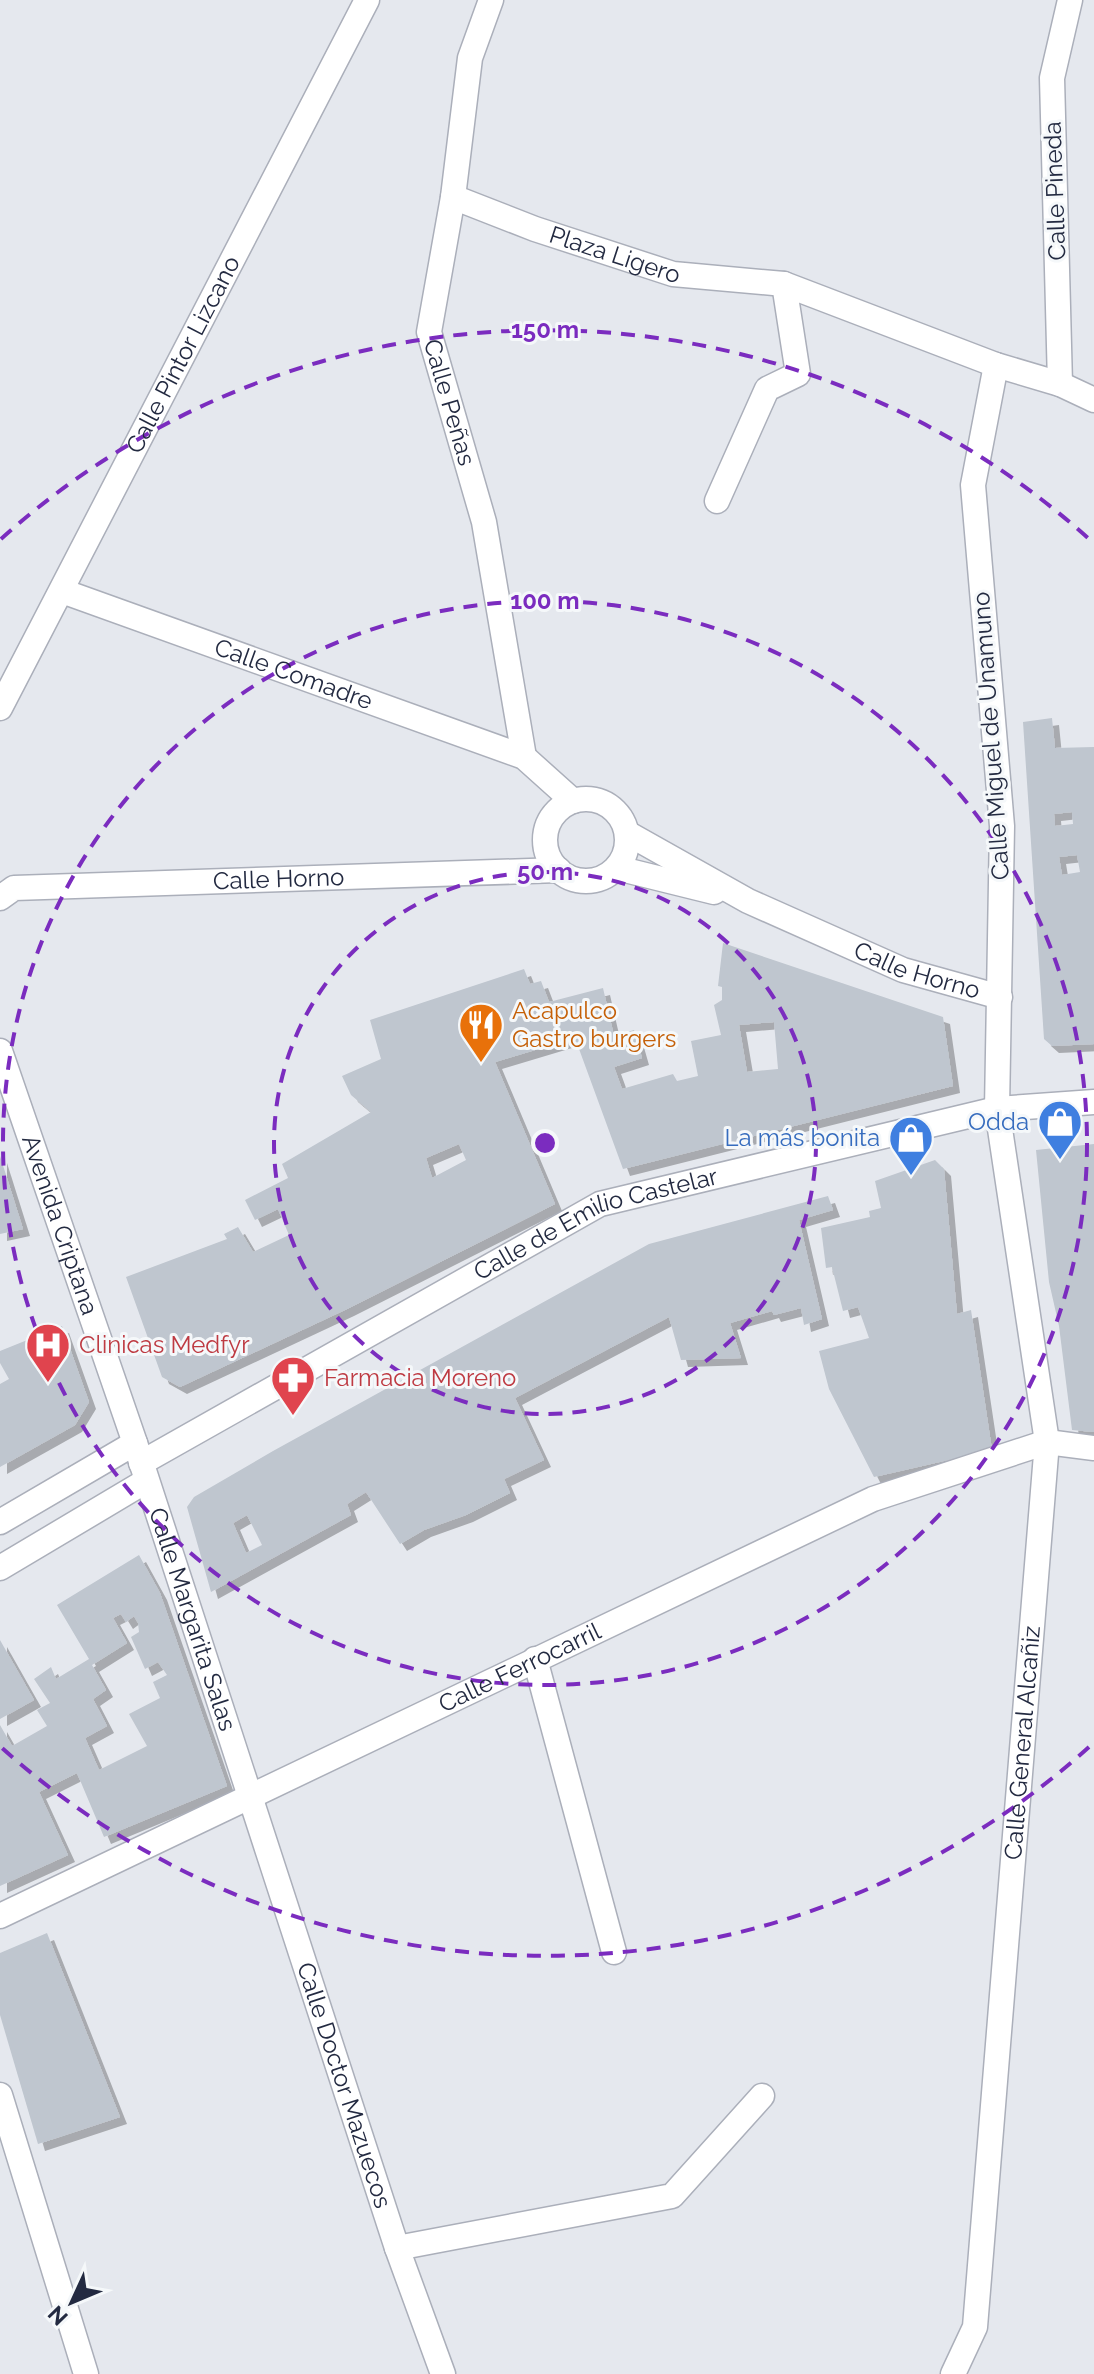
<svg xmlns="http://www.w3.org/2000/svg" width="1094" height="2374" font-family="Raleway,sans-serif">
	<defs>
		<filter id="shadow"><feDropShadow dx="7" dy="7" stdDeviation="0" flood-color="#0004"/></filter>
	</defs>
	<rect width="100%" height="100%" fill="#e5e8ee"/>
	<g fill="#bfc6cf" fill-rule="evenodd" filter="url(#shadow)">
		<path d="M1052,718L1055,748L1094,747V1044L1052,1046L1044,1039L1023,722ZM1072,812L1073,824L1055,826L1054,814ZM1077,855L1080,872L1062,875L1059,857Z"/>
		<path d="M723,943L943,1017L953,1086L623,1169L575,1038L495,1062L555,1204L347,1309L180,1387L162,1377L126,1277L227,1239L224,1234L238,1227L253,1252L289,1235L278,1209L255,1220L245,1200L288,1178L282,1164L371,1112L351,1095L342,1076L381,1059L370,1020L524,969L530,984L541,981L549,1002L603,988L614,1036L634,1030L642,1058L614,1067L622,1089L673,1074L677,1081L698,1076L691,1041L721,1035L714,1005L722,1000V987L718,986ZM774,1022L778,1069L747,1072L739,1025ZM459,1144L466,1160L432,1178L426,1158Z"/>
		<polygon points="1094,1144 1094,1432 1072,1430 1059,1326 1049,1282 1036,1150"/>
		<polygon points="0,1156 23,1229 0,1234"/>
		<polygon points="935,1160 944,1169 957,1314 971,1310 992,1450 874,1477 829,1389 819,1351 869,1338 858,1307 843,1311 832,1267 826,1268 821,1228 870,1217 869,1211 881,1208 875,1181"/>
		<path d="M828,1196L833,1210L799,1220L822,1319L804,1325L801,1308L774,1315L772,1311L730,1323L741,1358L681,1360L669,1317L515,1398L544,1460L504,1479L510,1493L466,1515L424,1530L400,1544L366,1492L347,1504L351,1515L211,1592L187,1507L194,1497L273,1451L649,1244ZM247,1515L262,1545L246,1553L233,1523Z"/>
		<polygon points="62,1326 89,1402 75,1425 0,1467 0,1384 9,1379 0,1363 0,1351"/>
		<path d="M139,1555L160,1593L227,1786L104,1837L77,1773L39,1792L68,1855L0,1886V1725L12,1746L47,1726L37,1710L50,1703L34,1679L51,1667L56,1679L89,1659L57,1605ZM121,1614L126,1622L134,1616L138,1623L139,1632L131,1637L145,1669L158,1662L167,1675L153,1682L160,1698L129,1714L147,1746L99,1770L85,1738L107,1726L93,1699L106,1690L92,1665L127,1643L113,1618Z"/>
		<polygon points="0,1640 34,1700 0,1719"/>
		<polygon points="47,1933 120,2117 38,2144 0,2015 0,1953"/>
	</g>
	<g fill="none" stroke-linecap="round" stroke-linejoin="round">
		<g stroke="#abafba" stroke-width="27">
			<g id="minor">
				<path id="s1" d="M491,0L470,58L453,197L429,332L484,522L524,757"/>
				<path id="s2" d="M453,197L535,229L673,274L784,284L996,365L1060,384L1094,400"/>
				<polyline points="1060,384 1052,78 1070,0"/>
				<polyline points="717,501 767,389 798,374 784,284"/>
				<path id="s3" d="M62,591L524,757L573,801"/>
				<path id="s4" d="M0,708L367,0"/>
				<circle cx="586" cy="840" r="41"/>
				<path id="s5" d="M627,833L748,901L903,970L1000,997"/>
				<polyline points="617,868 714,892"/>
				<path id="s6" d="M0,898L14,888L559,870"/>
				<path id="s7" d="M0,1051L135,1443L397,2248L443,2374"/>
				<path id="s8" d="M141,1463L600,1204L997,1109L1094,1102"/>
				<polyline points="0,1522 135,1443"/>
				<polyline points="0,1568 146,1481"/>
				<polyline points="535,1659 614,1952"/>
				<path id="s9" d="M0,1916L873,1499L1047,1442L1094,1448"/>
				<polyline points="0,2095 86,2374"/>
				<polyline points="397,2248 672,2196 762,2096"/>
				<path id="s10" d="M953,2374L975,2327L1047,1442L997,1109L1002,826L973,485L996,365"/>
			</g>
		</g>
		<use href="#minor" stroke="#fff" stroke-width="24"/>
	</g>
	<g fill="none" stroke="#7b2cbf" stroke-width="4" stroke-dasharray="14 10">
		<circle cx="545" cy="1143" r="271"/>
		<circle cx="545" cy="1143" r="542"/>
		<path d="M1089 1747A813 813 0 0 1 1 1747M1 539A813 813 0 0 1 1089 539"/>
	</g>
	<defs>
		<g id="restaurant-pin" transform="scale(2.3)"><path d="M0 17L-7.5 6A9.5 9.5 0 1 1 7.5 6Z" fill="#e8710a" stroke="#f5f8fa"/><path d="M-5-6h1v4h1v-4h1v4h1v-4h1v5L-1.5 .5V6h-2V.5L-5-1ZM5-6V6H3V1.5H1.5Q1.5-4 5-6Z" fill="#fff"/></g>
		<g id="shop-pin" transform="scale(2.3)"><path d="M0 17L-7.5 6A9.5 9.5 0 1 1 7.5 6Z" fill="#3f7fe0" stroke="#f5f8fa"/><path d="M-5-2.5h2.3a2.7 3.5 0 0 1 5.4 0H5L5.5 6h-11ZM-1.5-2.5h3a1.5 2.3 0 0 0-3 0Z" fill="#fff"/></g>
		<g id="hospital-pin" transform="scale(2.3)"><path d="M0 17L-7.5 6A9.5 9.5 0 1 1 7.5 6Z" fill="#e0444e" stroke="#f5f8fa"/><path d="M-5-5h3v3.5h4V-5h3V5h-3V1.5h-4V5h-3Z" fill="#fff"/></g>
		<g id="pharmacy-pin" transform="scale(2.3)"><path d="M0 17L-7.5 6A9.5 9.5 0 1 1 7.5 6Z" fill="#e0444e" stroke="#f5f8fa"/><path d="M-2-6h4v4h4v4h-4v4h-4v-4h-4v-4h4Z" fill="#fff"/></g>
	</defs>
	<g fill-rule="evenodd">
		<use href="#restaurant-pin" x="481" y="1025"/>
		<use href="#shop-pin" x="1060" y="1122"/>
		<use href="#shop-pin" x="911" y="1138"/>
		<use href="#hospital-pin" x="48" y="1345"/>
		<use href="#pharmacy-pin" x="293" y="1378"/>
	</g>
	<g text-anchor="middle" stroke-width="6" stroke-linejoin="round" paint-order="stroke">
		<g font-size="24" fill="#232a41" stroke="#f5f8fa">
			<text transform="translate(1055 191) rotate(-92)" y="8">Calle Pineda</text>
			<text dy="8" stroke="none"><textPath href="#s2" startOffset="172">Plaza Ligero</textPath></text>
			<text dy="8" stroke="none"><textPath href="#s4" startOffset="398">Calle Pintor Lizcano</textPath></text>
			<text dy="8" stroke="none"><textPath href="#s1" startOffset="412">Calle Peñas</textPath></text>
			<text dy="8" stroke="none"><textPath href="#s3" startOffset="246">Calle Comadre</textPath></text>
			<text transform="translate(991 736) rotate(-94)" y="8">Calle Miguel de Unamuno</text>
			<text dy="8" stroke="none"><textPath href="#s6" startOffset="282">Calle Horno</textPath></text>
			<text dy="8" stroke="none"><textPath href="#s5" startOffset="322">Calle Horno</textPath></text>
			<text dy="8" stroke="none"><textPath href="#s7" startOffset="184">Avenida Criptana</textPath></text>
			<text dy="8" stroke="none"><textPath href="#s8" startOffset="516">Calle de Emilio Castelar</textPath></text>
			<text dy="8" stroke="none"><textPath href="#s7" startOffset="600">Calle Margarita Salas</textPath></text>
			<text dy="8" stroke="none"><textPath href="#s9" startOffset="576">Calle Ferrocarril</textPath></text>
			<text dy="8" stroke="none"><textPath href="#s10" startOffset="638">Calle General Alcañiz</textPath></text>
			<text dy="8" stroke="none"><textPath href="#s7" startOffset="1090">Calle Doctor Mazuecos</textPath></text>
		</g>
		<g font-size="24" fill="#c56008" stroke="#f5f8fa" text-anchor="start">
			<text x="512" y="1019">Acapulco<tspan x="512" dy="28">Gastro burgers</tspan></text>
		</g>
		<g font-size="24" fill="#366cbe" stroke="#f5f8fa" text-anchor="end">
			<text x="1029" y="1130">Odda</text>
			<text x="880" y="1146">La más bonita</text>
		</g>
		<g font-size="24" fill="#be3a42" stroke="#f5f8fa" text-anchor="start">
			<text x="79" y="1353">Clinicas Medfyr</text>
			<text x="324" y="1386">Farmacia Moreno</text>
		</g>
	</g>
	<circle cx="545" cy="1143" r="12" fill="#7b2cbf" stroke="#f5f8fa" stroke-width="4"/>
	<g font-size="24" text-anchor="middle" font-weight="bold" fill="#7b2cbf" stroke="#f5f8fa" stroke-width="6" stroke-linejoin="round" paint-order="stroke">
		<text x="545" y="338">150 m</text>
		<text x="545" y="609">100 m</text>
		<text x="545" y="880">50 m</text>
	</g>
	<g transform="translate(72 2302) rotate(226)" stroke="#f5f8fa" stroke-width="6" paint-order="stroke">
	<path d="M0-6L14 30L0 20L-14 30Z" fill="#232a41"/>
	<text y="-12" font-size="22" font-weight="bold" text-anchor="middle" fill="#232a41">N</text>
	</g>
</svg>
